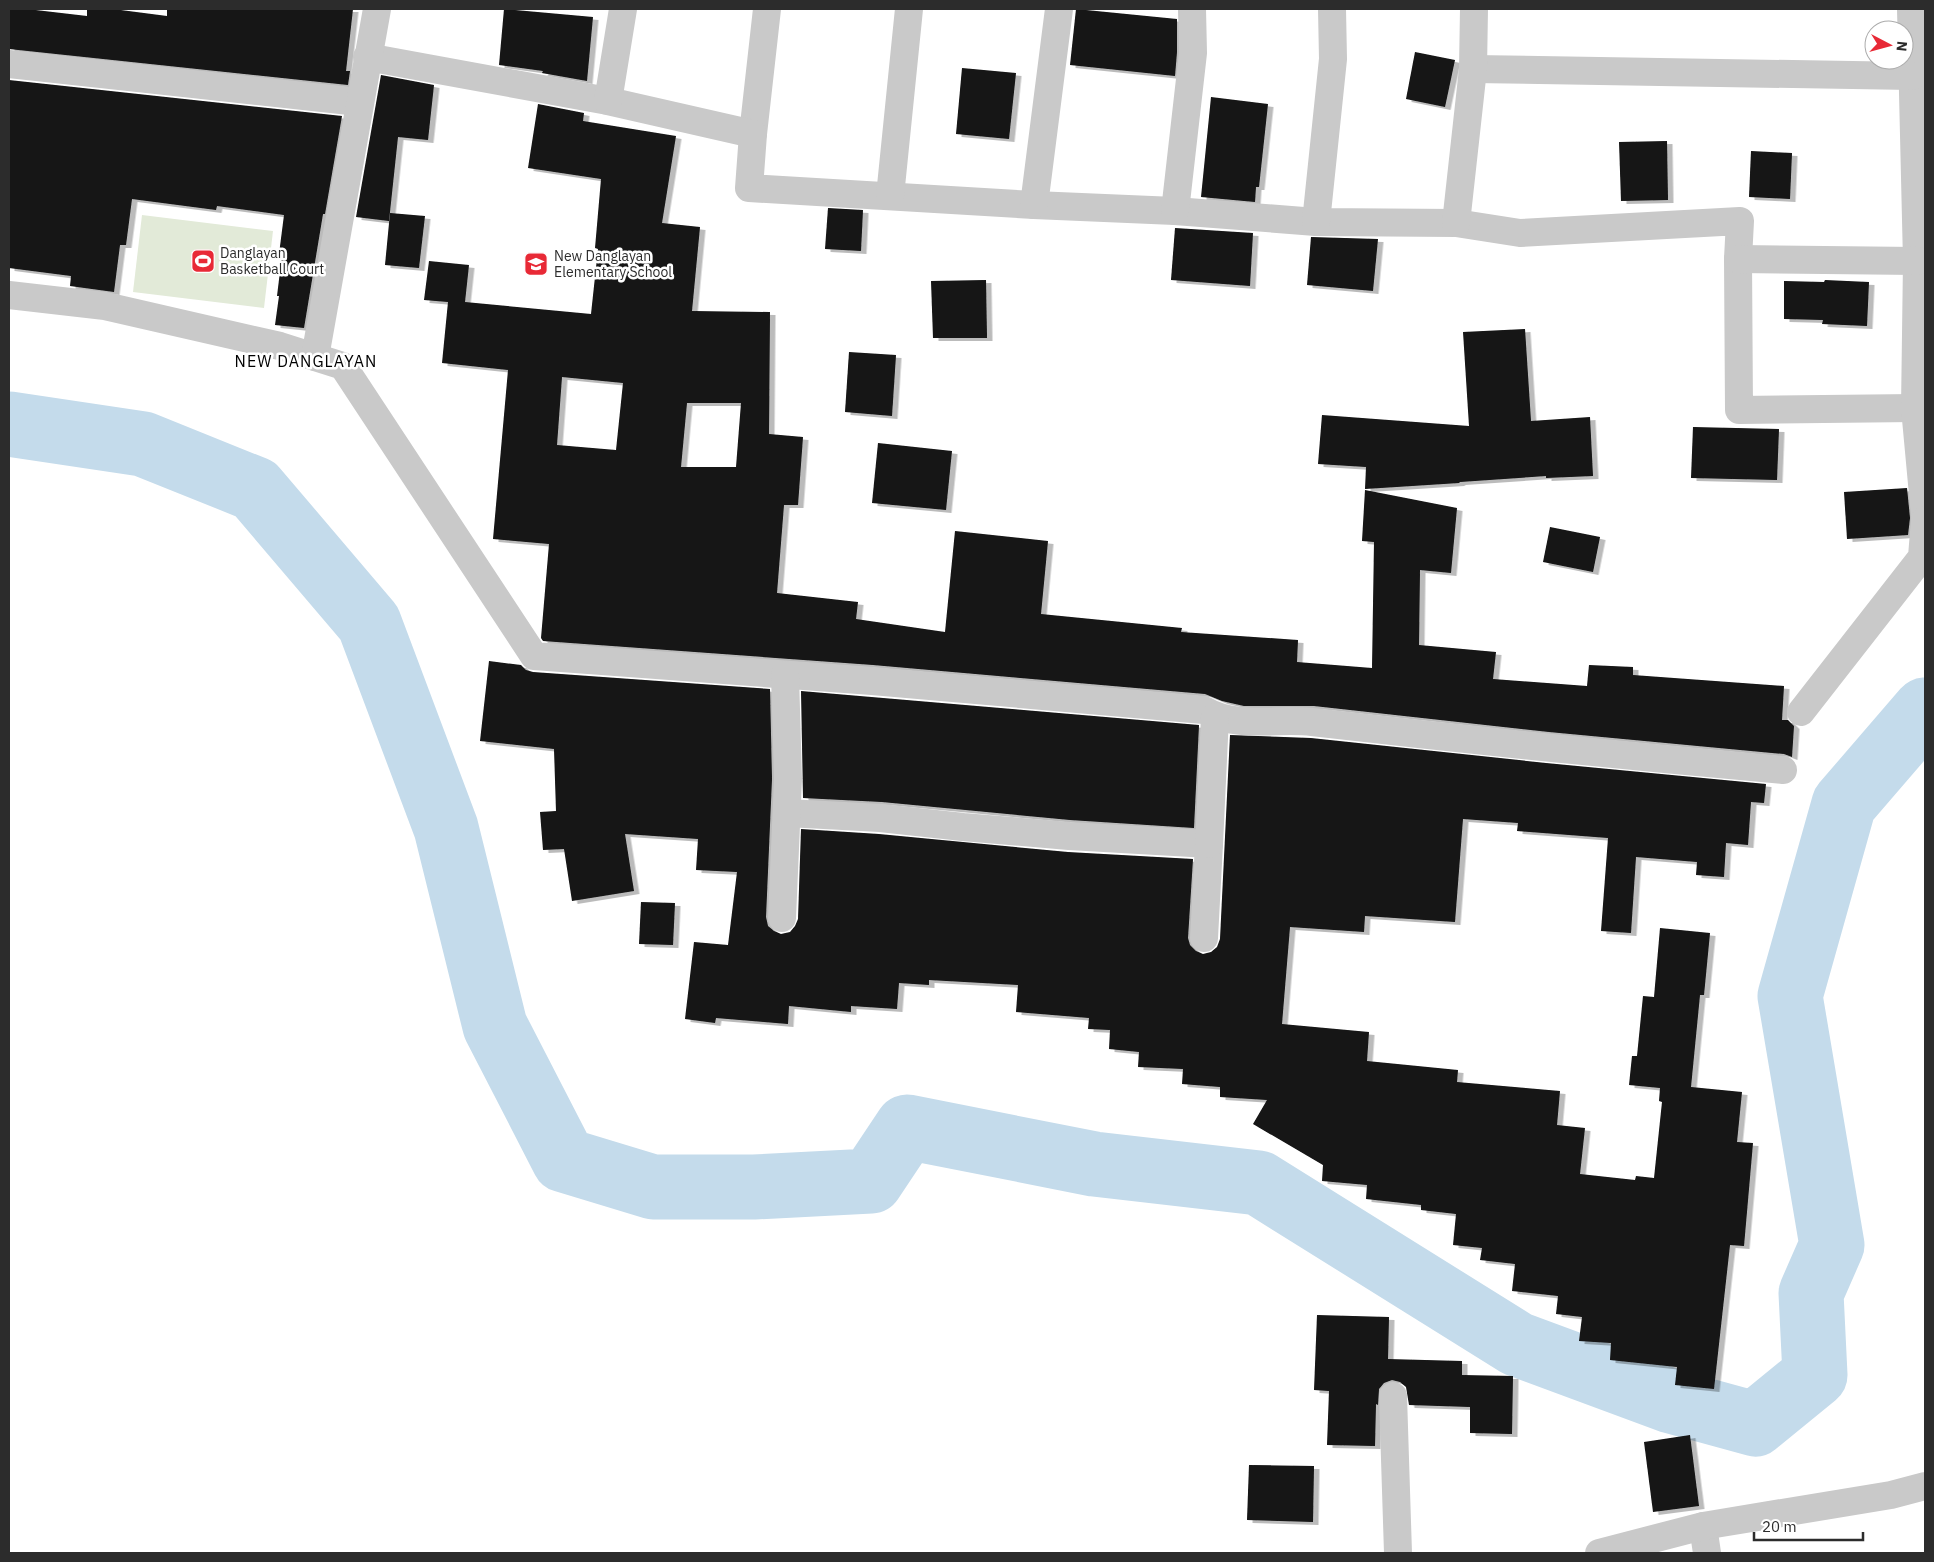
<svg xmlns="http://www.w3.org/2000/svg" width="1934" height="1562" font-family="'IBM Plex Sans',sans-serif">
	<defs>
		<filter id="shadow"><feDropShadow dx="5.5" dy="3" stdDeviation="0" flood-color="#0004"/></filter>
	</defs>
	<rect width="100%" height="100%" fill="#fff"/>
	<polygon fill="#e2ead8" points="142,215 273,231 264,308 133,292"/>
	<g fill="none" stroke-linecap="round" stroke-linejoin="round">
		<polyline stroke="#c4dbeb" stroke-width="65" points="9,424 143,444 255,489 369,623 446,828 495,1026 564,1160 653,1187 754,1187 871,1181 907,1127 1094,1164 1259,1183 1517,1344 1671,1401 1755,1424 1815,1375 1811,1293 1832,1245 1790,996 1844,804 1925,710"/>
	</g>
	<g fill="#131313" fill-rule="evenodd" filter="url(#shadow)">
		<polygon points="9,9 27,9 87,16 87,9 113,9 167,16 167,9 353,9 346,71 350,71 348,85 9,49"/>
		<polygon points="504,9 593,17 587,81 542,73 543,71 499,65"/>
		<polygon points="1076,9 1177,19 1177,52 1175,76 1070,65"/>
		<polygon points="1415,52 1455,60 1445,107 1406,99"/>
		<polygon points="962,68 1016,73 1009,139 956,134"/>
		<polygon points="381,75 434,85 428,140 398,137 389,221 356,217"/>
		<polygon points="9,80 342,116 325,214 323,214 304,328 275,325 279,296 277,296 282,255 279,254 284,215 217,206 216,210 132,199 126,245 120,245 114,292 70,286 71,276 9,268"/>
		<polygon points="1211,97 1268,104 1259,187 1256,187 1255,202 1201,197"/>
		<path d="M538,104L584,113L583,121L676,136L662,223L700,227L692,311L770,312L769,434L803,437L798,505H784L777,593L858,602L856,619L945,632L955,531L1048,541L1041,614L1182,628L1181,632L1298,640L1297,662L1372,668L1374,542L1362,541L1365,490L1457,508L1451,573L1420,570L1419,645L1496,652L1493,679L1587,686L1589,665L1633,667V675L1784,686L1782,720H1788L1794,726L1792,757L1784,754L1549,732L1314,706H1244L1222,701L1205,694L873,665L543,641L541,638L549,544L493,539L508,370L442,363L448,302L424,300L429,261L469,265L465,302L591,314L598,249L595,248L601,179L528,168ZM562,377L623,383L616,450L557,445ZM687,403H741L736,467H681Z"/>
		<polygon points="1667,141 1668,200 1621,201 1619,142"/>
		<polygon points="1751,151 1792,153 1790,199 1749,197"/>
		<polygon points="828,208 863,210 861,251 825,249"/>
		<polygon points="390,213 425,216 419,268 385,265"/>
		<polygon points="1175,228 1253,233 1250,286 1171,280"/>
		<polygon points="1311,237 1378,239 1373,291 1307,285"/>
		<polygon points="986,280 987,338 933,338 931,281"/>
		<polygon points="1825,280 1869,282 1867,326 1822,324 1823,320 1784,319 1784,281 1824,282"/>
		<polygon points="1525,329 1531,421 1590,417 1593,476 1546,478 1546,476 1460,482 1459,483 1365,489 1366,467 1318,464 1322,415 1469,426 1463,332"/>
		<polygon points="849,352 896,355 892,416 845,412"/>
		<polygon points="1693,427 1779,429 1777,480 1691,478"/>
		<polygon points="878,443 952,451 946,510 872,503"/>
		<polygon points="1907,488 1910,518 1908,535 1847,539 1844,492"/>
		<polygon points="1550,527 1600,537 1593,572 1543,562"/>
		<polygon points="489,661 521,665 526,670 533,672 770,689 772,779 766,917 768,926 774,931 781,934 790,932 795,926 798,919 801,829 879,834 1068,852 1193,859 1188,938 1190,945 1196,951 1203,954 1211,952 1217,947 1220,939 1230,735 1311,738 1546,763 1766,784 1764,803 1751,802 1748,845 1726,843 1724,877 1696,875 1697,862 1636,857 1631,933 1601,931 1608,838 1517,831 1518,823 1463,819 1455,922 1365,916 1364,932 1290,927 1282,1024 1369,1032 1367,1061 1458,1070 1457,1082 1560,1091 1557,1125 1585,1128 1580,1174 1635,1180 1636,1176 1654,1178 1662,1102 1659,1101 1660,1088 1629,1085 1632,1056 1637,1056 1643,996 1654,997 1660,928 1710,933 1704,995 1700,995 1691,1087 1742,1092 1737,1142 1753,1143 1744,1246 1730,1245 1714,1389 1675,1385 1677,1367 1610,1360 1611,1343 1579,1341 1582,1317 1556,1314 1558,1296 1512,1291 1515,1264 1480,1260 1482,1248 1453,1245 1456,1214 1421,1210 1421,1205 1366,1199 1367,1185 1322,1181 1323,1165 1253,1124 1267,1100 1220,1097 1220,1087 1182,1084 1183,1069 1138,1067 1139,1052 1109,1049 1110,1030 1088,1029 1089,1018 1016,1012 1018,985 929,980 929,985 899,983 897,1009 851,1006 851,1012 789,1006 788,1024 716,1018 715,1023 685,1019 694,942 728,945 737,872 696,870 698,839 625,834 634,891 572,901 564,849 543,850 540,812 556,811 554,749 480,741"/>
		<polygon points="801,691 1199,725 1194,828 1070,820 882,802 803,798"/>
		<polygon points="641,902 675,903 673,945 639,944"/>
		<polygon points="1317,1315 1389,1317 1388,1359 1462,1361 1462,1375 1513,1376 1512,1434 1470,1433 1470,1407 1409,1405 1406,1387 1400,1382 1392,1380 1384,1383 1379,1389 1378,1405 1376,1404 1375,1446 1327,1445 1329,1391 1314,1390"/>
		<polygon points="1690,1435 1699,1506 1653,1512 1644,1442"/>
		<polygon points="1249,1465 1314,1466 1313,1522 1247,1520"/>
	</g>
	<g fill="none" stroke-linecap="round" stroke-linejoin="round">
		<g stroke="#c9c9c9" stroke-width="28">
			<polyline points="767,9 753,134 749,188 1034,205 1175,211 1316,222 1456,223 1520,233 1740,221 1738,259 1739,410 1915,408"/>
			<polyline points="1911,9 1917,261 1915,408 1925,516"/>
			<polyline points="367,57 608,101 753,134"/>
			<polyline points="9,64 359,102"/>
			<polyline points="1473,69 1912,76"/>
			<polyline points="608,101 623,9"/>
			<polyline points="890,196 909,9"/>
			<polyline points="1034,205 1059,9"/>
			<polyline points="1175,211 1193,53 1192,9"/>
			<polyline points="1316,222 1333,59 1332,9"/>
			<polyline points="1456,223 1473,69 1474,9"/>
			<polyline points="1738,259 1917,261"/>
			<path d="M9,295L105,306L280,346L343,366L534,656L872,681L1204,710C1235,729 1277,718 1312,722C1468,740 1626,756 1783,770"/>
			<polyline points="315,357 377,9"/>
			<polyline points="1801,712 1922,557 1925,520"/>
			<polyline points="787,813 880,818 963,827 1069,836 1209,844 1204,938"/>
			<polyline points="1209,844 1215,717"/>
			<polyline points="782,918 788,779 785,675"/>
			<polyline points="1393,1396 1398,1553"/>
			<polyline points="1703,1526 1707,1553"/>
			<polyline points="1599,1553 1703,1526 1891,1495 1925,1486"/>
		</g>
	</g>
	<defs>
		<g id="stadium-square" transform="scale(1.25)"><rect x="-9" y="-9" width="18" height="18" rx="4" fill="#e82936" stroke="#fff"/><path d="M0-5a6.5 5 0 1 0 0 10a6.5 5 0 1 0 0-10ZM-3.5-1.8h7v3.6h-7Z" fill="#fff"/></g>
		<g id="school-square" transform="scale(1.25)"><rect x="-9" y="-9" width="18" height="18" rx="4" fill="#e82936" stroke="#fff"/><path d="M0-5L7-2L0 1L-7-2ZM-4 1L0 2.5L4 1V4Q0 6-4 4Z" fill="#fff"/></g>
	</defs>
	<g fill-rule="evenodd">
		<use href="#stadium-square" x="203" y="261"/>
		<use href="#school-square" x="536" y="264"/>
	</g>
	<g text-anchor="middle" stroke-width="5" stroke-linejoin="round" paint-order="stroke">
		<g font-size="14" fill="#2c2c2c" stroke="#fff" text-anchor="start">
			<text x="220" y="258">Danglayan<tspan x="220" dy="16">Basketball Court</tspan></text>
			<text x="554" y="261">New Danglayan<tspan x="554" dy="16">Elementary School</tspan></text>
		</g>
		<g font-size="16" letter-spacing="1" fill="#000" stroke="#fff">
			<text x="306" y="367">NEW DANGLAYAN</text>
		</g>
	</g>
	<rect width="1934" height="1562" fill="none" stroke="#2c2c2c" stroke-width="20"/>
	<g transform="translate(1889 45) rotate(96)"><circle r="24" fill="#ffffff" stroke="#ababab"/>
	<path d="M0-4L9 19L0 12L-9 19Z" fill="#e82936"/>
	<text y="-8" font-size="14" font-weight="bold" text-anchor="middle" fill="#2c2c2c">N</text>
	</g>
	<path d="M1754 1532v8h109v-8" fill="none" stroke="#2c2c2c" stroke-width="2.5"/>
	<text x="1762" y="1532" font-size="15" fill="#2c2c2c" stroke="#ffffff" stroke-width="4" paint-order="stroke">20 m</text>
</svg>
